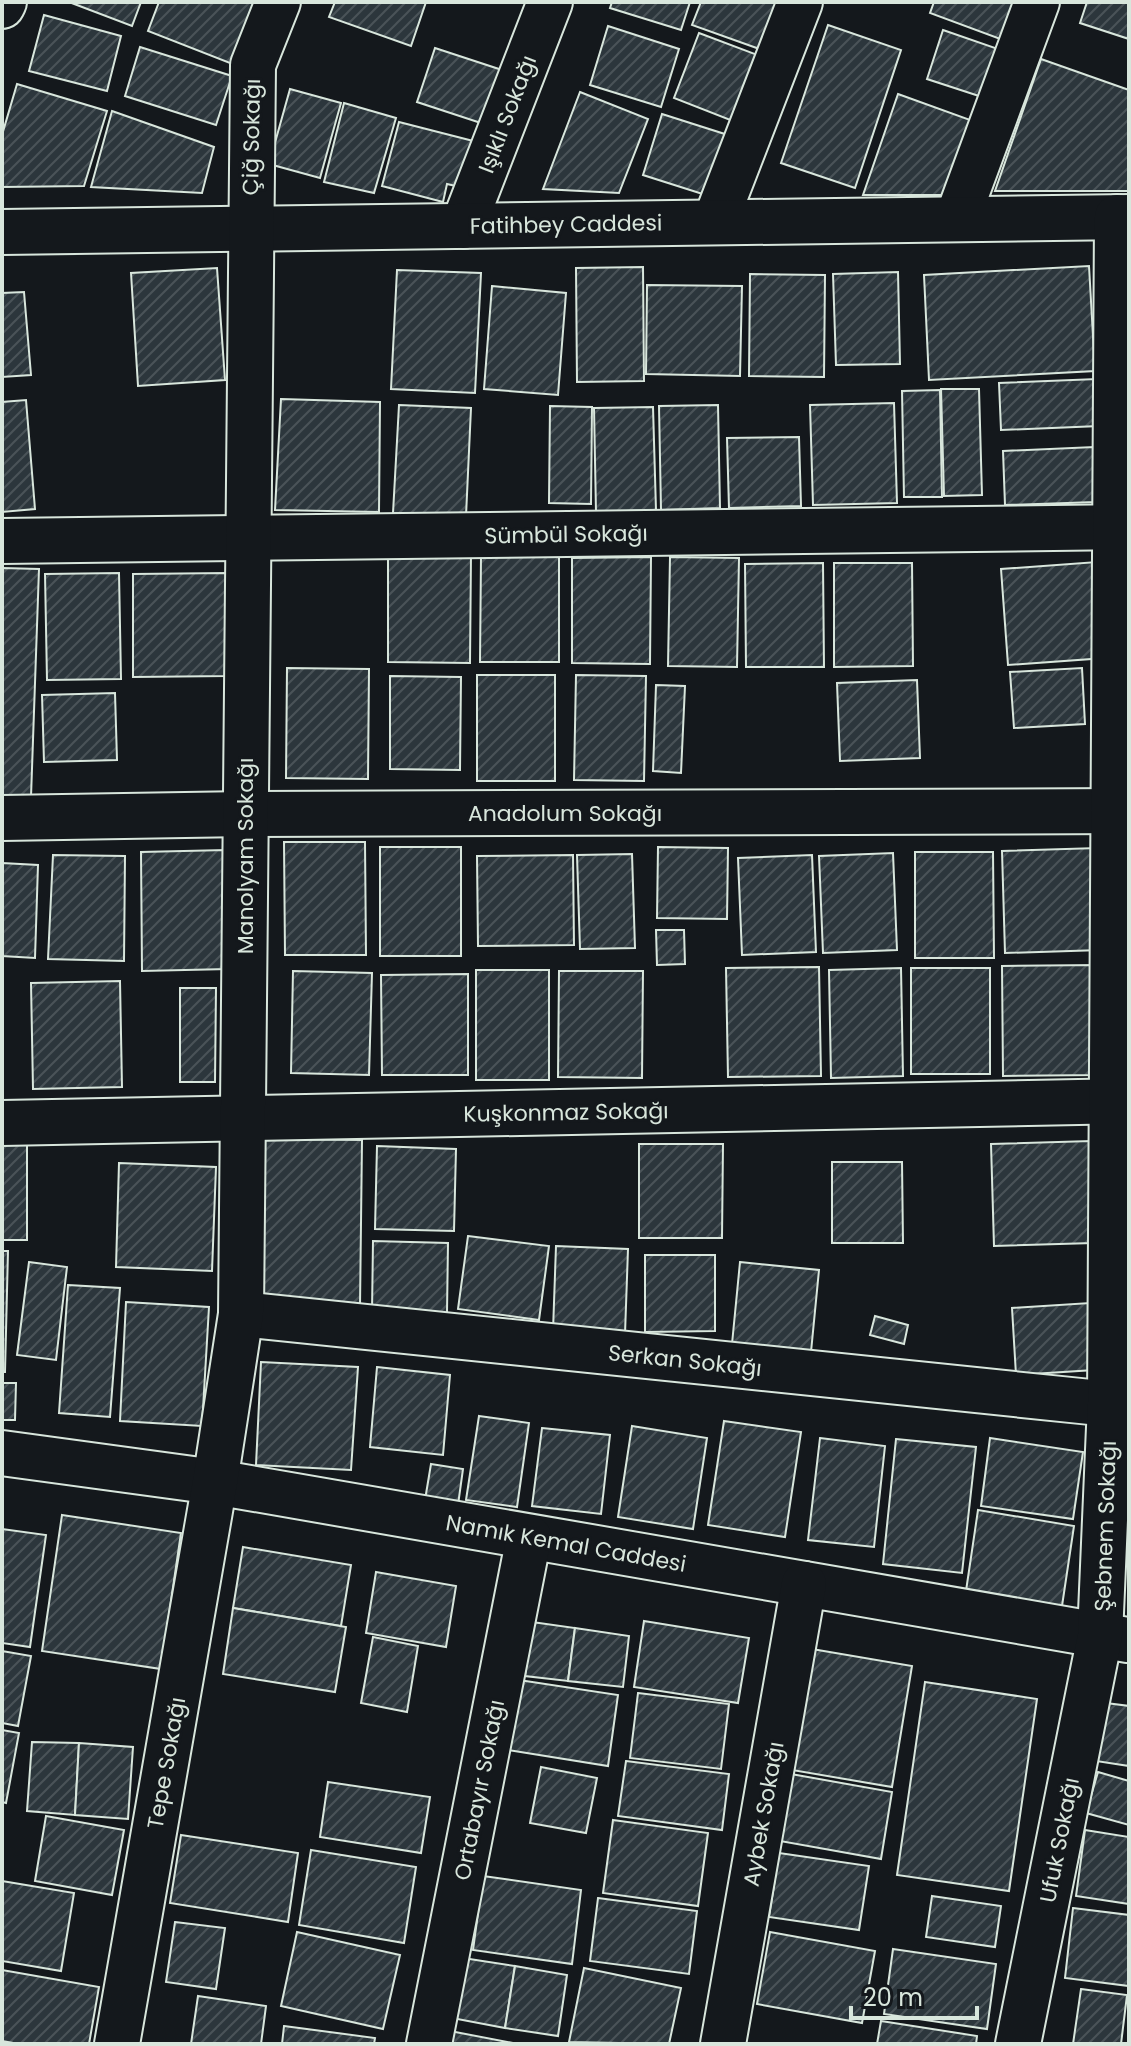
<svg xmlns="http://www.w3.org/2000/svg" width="1131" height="2046" font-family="Poppins,sans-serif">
	<defs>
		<pattern id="building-hatch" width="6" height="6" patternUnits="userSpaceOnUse" patternTransform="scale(2)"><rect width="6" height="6" fill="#2c363c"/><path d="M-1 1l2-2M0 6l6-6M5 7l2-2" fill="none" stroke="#4a5358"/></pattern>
	</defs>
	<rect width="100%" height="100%" fill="#14181c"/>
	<g fill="url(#building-hatch)" stroke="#d8e6dc" stroke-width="2">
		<polygon points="69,2 141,2 132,26"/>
		<polygon points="159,2 259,2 235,65 148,31"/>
		<polygon points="335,2 426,2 411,46 329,17"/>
		<polygon points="612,2 690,2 681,30 610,8"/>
		<polygon points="701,2 783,2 765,51 692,25"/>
		<polygon points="934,2 1017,2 1003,40 930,13"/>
		<polygon points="1087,2 1129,2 1129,39 1080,23"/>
		<polygon points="44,15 121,36 107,91 29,71"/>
		<polygon points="828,25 901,50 855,188 781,163"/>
		<polygon points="608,26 679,49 661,107 590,85"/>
		<polygon points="943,30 1001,50 985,98 927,79"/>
		<polygon points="699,33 768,59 743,125 674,98"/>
		<polygon points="140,47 232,76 216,125 125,96"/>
		<polygon points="435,48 511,73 493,127 417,102"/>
		<polygon points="1041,59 1129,90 1129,191 995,191"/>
		<polygon points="17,84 107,111 84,186 2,187 2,135"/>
		<polygon points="290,89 341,103 320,178 269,164"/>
		<polygon points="580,92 648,119 619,193 543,189"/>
		<polygon points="898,94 973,121 947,195 863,195"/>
		<polygon points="344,103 396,118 374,193 324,182"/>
		<polygon points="112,111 214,147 202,193 91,187"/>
		<polygon points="662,114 731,136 712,197 643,175"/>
		<polygon points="399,122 485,144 473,190 447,184 443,202 382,186"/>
		<polygon points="1089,266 1095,371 929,380 924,275"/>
		<polygon points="643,267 644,381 577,382 576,268"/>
		<polygon points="217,268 225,380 138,386 131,273"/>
		<polygon points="397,270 481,273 475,393 391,389"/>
		<polygon points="898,272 900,364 836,365 833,274"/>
		<polygon points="750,274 825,275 824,377 749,376"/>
		<polygon points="647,285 742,286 740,376 646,374"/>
		<polygon points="492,286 566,293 558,395 484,389"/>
		<polygon points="24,292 31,375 2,377 2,293"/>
		<polygon points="1097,379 1099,426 1001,430 999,383"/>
		<polygon points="941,389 979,389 982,495 944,496"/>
		<polygon points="940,390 942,497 904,497 902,391"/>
		<polygon points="281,399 380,402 379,512 275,510"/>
		<polygon points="26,400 35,509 2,512 2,402"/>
		<polygon points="894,403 897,503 813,505 810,405"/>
		<polygon points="399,405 471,408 466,516 393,513"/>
		<polygon points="718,405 720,508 661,510 659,406"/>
		<polygon points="550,406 592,407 591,504 549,503"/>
		<polygon points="653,407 656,510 596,512 594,408"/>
		<polygon points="799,437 801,506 729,508 727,438"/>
		<polygon points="1094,447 1096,502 1005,505 1003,451"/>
		<polygon points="388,552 471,553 470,663 388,662"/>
		<polygon points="481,556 559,556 559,662 480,662"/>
		<polygon points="651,557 650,664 572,663 572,558"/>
		<polygon points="670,557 739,558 737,667 668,666"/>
		<polygon points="1097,562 1105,658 1008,665 1001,569"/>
		<polygon points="823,563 824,667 746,667 745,564"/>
		<polygon points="834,563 912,563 913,666 834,667"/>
		<polygon points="2,568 39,569 31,797 2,796"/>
		<polygon points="119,573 121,679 47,680 45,574"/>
		<polygon points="227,573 227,676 133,677 133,574"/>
		<polygon points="287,668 369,669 368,779 286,778"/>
		<polygon points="1082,668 1085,724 1014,728 1010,672"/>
		<rect x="477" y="675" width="78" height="106"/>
		<polygon points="576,675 646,676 644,781 574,780"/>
		<polygon points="390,676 461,677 460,770 390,769"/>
		<polygon points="917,680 920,758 840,761 837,683"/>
		<polygon points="656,685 685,686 681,773 653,771"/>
		<polygon points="115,693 117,760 44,762 42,695"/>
		<polygon points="284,842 365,842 366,955 285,955"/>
		<rect x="380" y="847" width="81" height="109"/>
		<polygon points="658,847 728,848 727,919 657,918"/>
		<polygon points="1098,848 1101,950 1005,953 1002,851"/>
		<polygon points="226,850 228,969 142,971 141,852"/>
		<polygon points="915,852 993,852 994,958 915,958"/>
		<polygon points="893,853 897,950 823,953 819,856"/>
		<polygon points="632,854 635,948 580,949 577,855"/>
		<polygon points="53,855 125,856 124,961 48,959"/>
		<polygon points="573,855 574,945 478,946 477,856"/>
		<polygon points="812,855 816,952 742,955 738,858"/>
		<polygon points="2,863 38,865 35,958 2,956"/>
		<polygon points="656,930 684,930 685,964 657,965"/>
		<polygon points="1099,965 1100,1075 1003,1076 1002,966"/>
		<polygon points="819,967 821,1076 728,1077 726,968"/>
		<polygon points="901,968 903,1076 831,1078 829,970"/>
		<rect x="911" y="968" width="79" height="106"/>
		<rect x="476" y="970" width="73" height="110"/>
		<polygon points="293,971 372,973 369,1075 291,1073"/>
		<polygon points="559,971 643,971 642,1078 558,1077"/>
		<polygon points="468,974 468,1075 382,1075 381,975"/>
		<polygon points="120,981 122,1087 33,1089 31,983"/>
		<polygon points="180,988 216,988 215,1082 180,1082"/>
		<polygon points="264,1139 362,1140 360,1306 262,1304"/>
		<polygon points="1091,1141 1093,1243 994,1246 991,1144"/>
		<polygon points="2,1144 27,1145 27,1240 2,1240"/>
		<polygon points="639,1144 723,1144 722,1238 639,1238"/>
		<polygon points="377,1146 456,1149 454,1231 375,1229"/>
		<polygon points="832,1162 902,1162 903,1243 832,1243"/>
		<polygon points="119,1163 216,1167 212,1271 116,1267"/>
		<polygon points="468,1236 549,1246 539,1320 458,1309"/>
		<polygon points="373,1241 448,1243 447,1313 372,1312"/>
		<polygon points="556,1246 628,1249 625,1334 553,1331"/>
		<polygon points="2,1251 8,1251 5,1372 2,1372"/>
		<polygon points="645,1255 715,1255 715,1331 645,1332"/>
		<polygon points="29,1262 67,1267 56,1360 17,1355"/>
		<polygon points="740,1262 819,1270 811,1352 732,1344"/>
		<polygon points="68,1285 120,1288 110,1417 59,1413"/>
		<polygon points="126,1302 209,1307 202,1426 120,1421"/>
		<polygon points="1090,1303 1094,1370 1016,1375 1012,1308"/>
		<polygon points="875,1316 908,1325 904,1344 870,1335"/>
		<polygon points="261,1362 358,1367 351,1470 256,1465"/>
		<polygon points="377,1367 450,1375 443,1455 370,1447"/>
		<polygon points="2,1383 16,1383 15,1420 2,1420"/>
		<polygon points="479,1416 529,1423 517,1507 466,1500"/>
		<polygon points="724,1421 801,1432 785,1537 708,1525"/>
		<polygon points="632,1426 707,1438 693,1529 618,1517"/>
		<polygon points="542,1428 610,1435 601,1514 532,1506"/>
		<polygon points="820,1438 885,1446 874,1547 808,1540"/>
		<polygon points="990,1438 1083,1452 1073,1519 981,1506"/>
		<polygon points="896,1439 976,1447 962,1573 883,1564"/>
		<polygon points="431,1464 463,1469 458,1505 425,1500"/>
		<polygon points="978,1510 1074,1526 1062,1606 966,1591"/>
		<polygon points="62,1515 181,1533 161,1669 42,1651"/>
		<polygon points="2,1529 46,1535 30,1647 2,1643"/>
		<polygon points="243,1547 351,1565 341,1626 233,1608"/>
		<polygon points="376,1572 456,1586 446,1647 366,1633"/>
		<polygon points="233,1608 346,1627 335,1692 223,1674"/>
		<polygon points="644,1621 749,1638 738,1703 634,1687"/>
		<polygon points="532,1622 575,1628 568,1681 525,1676"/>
		<polygon points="575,1628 629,1636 623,1687 568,1681"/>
		<polygon points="373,1637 418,1646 407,1712 361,1703"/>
		<polygon points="812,1649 912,1666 892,1787 792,1770"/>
		<polygon points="2,1651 31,1656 18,1726 2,1723"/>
		<polygon points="519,1680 618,1695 608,1766 508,1750"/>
		<polygon points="925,1682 1037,1699 1009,1891 897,1875"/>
		<polygon points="638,1693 729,1704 721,1769 630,1758"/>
		<polygon points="1106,1703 1129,1706 1129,1766 1096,1761"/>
		<polygon points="2,1730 19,1733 6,1803 2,1802"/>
		<polygon points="32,1742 79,1743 75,1815 27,1811"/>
		<polygon points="79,1743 133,1747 128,1819 75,1815"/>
		<polygon points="626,1761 729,1774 722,1830 618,1816"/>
		<polygon points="541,1767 597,1778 586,1833 530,1823"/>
		<polygon points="1098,1772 1129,1781 1129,1825 1086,1813"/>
		<polygon points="791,1774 892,1792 881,1859 780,1841"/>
		<polygon points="328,1782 430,1797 421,1853 320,1837"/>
		<polygon points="46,1816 124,1830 112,1895 35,1881"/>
		<polygon points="613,1820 708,1833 698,1906 603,1893"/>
		<polygon points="1085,1830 1129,1837 1129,1904 1076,1896"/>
		<polygon points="181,1835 298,1853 288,1922 170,1903"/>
		<polygon points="311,1850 416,1867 404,1943 299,1925"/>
		<polygon points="779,1853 869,1866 859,1930 769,1917"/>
		<polygon points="483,1876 581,1890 572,1964 473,1950"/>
		<polygon points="2,1881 74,1893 61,1971 2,1961"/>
		<polygon points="932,1896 1001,1906 995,1947 926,1937"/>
		<polygon points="598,1898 697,1911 689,1974 590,1961"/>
		<polygon points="1073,1908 1129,1915 1129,1986 1065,1978"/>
		<polygon points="175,1922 225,1928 216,1989 166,1982"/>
		<polygon points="297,1932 400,1955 383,2029 281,2006"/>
		<polygon points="770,1932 875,1951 862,2023 757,2004"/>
		<polygon points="893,1949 996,1964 987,2029 884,2014"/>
		<polygon points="463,1958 515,1966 505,2028 452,2018"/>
		<polygon points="515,1966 567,1975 558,2036 505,2028"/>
		<polygon points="584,1968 681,1988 669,2044 569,2042"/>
		<polygon points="2,1970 99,1987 89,2044 19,2044 2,2041"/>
		<polygon points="1081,1989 1127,1995 1121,2044 1073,2044"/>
		<polygon points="198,1996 266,2006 261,2044 191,2044"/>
		<polygon points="881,2021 977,2036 976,2044 877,2044"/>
		<polygon points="284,2026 375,2038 374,2044 282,2044"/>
		<polygon points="450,2031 518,2044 447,2044"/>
	</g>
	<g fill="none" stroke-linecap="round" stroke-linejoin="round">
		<g stroke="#d8e6dc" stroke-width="48">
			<g id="minor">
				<polyline points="2,6 4,2"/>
				<polyline points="957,219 1037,2"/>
				<polyline points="715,222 800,2"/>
				<polyline points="463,226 550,2"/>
				<polyline points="2,232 1129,217"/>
				<polyline points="2,541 1129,527"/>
				<polyline points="2,818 246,814 1129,811"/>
				<polyline points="2,1123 1129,1101"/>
				<polyline points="241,1314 1110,1404 1129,1404"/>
				<polyline points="2,1453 215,1482 1128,1640"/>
				<polyline points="117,2044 215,1482 241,1314 253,65 278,2"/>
				<polyline points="429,2044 529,1537"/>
				<polyline points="723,2044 804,1584"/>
				<polyline points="1018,2044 1100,1636 1110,1404 1117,217"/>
			</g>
		</g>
		<use href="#minor" stroke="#14181c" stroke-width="44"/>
	</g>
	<g text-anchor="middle" stroke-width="6" stroke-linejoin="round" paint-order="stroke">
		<g font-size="22" fill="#d8e6dc" stroke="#14181c">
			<text transform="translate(507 114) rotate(-69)" y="8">Işıklı Sokağı</text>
			<text transform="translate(251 137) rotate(-89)" y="8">Çiğ Sokağı</text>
			<text transform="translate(566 224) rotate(-1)" y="8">Fatihbey Caddesi</text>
			<text transform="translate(566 534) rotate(-1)" y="8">Sümbül Sokağı</text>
			<text x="565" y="821">Anadolum Sokağı</text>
			<text transform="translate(245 856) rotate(-90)" y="8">Manolyam Sokağı</text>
			<text transform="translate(566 1112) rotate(-1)" y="8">Kuşkonmaz Sokağı</text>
			<text transform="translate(685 1360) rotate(6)" y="8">Serkan Sokağı</text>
			<text transform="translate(1105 1526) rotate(-88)" y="8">Şebnem Sokağı</text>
			<text transform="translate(566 1543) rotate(10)" y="8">Namık Kemal Caddesi</text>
			<text transform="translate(166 1763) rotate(-80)" y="8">Tepe Sokağı</text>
			<text transform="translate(479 1790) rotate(-79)" y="8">Ortabayır Sokağı</text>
			<text transform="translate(763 1814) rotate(-80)" y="8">Aybek Sokağı</text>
			<text transform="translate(1059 1840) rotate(-79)" y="8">Ufuk Sokağı</text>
		</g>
	</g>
	<rect width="1131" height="2046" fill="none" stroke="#d8e6dc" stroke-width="8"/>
	<path d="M851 2006v12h126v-12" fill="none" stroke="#d8e6dc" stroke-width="4"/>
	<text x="863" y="2006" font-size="24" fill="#d8e6dc" stroke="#14181c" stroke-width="6" paint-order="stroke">20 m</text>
</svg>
